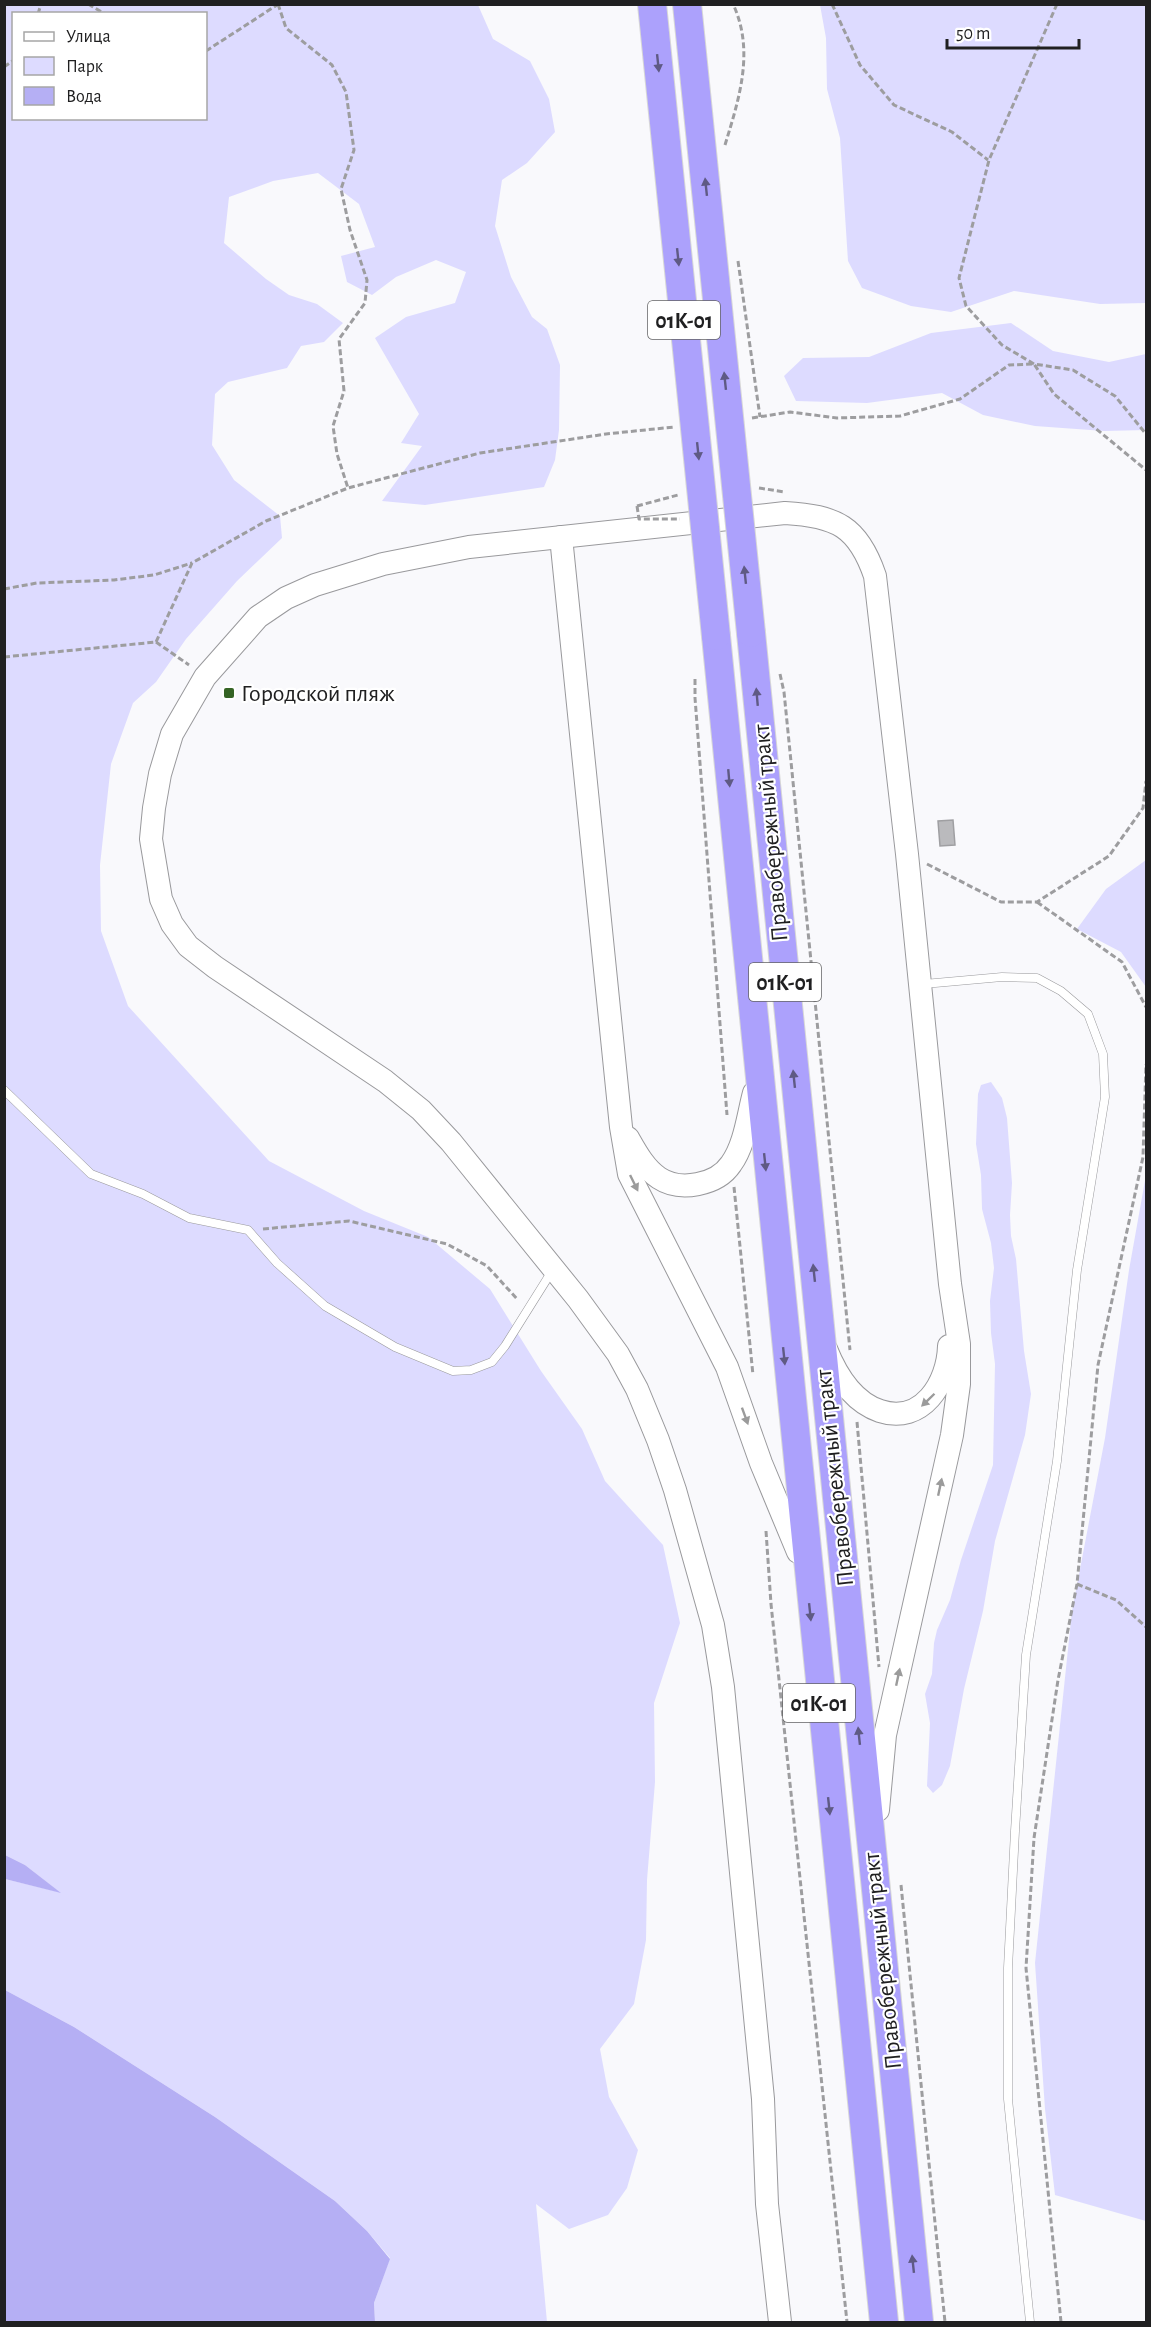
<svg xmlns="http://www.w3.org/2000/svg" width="1151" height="2327" font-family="'Alegreya Sans',sans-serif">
	<rect width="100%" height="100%" fill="#f9f9fc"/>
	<g fill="#dddbff" fill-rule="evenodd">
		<path d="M5,5H478L493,39L530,61L549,99L555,132L527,163L502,180L495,226L511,277L532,317L547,329L560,365L559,430L555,460L544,487L425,505L382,501L422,446L401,443L419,414L375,338L406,317L455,303L466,272L436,260L396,277L372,295L347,282L341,256L375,247L359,204L318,173L273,181L229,197L224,243L266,279L289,295L317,304L343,323L324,342L301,346L287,368L228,382L215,394L212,445L234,480L280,516L282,538L237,581L186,639L156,682L133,703L111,764L100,865L101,931L128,1006L269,1161L364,1211L428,1237L490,1289L541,1371L582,1429L605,1481L663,1545L680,1623L654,1703L655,1782L647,1880L646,1940L634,2004L600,2049L609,2097L638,2150L627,2188L608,2215L569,2229L536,2204L547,2322H375L374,2303L390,2258L367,2231L335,2201L215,2117L74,2027L5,1990V1879L59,1892L25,1865L5,1855ZM14,14H206V118H14Z"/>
		<polygon points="820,5 1146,5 1146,303 1100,304 1014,291 951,312 911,306 862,288 848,261 840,138 827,89 826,38"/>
		<polygon points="1011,323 1053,351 1109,362 1146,354 1146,430 1104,431 1035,426 983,415 942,393 867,403 796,401 784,376 803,358 869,357 931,333"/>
		<polygon points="1146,860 1146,987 1121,952 1077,929 1106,889"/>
		<polygon points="991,1082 1002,1098 1007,1118 1012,1183 1010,1215 1011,1236 1016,1259 1024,1351 1031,1394 1025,1435 995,1541 983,1611 964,1689 950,1766 942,1785 933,1793 927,1786 930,1723 925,1694 932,1674 934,1643 937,1630 950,1600 961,1560 993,1465 995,1364 991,1333 990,1301 994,1268 991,1243 982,1209 981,1175 976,1144 978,1094 981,1085"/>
		<polygon points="1146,1175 1146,2221 1055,2195 1045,2109 1035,1963 1072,1611 1105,1438 1129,1270"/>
	</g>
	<g fill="#b5aff4">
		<polygon points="5,1855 25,1865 61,1893 5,1879"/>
		<polygon points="5,1990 74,2027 215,2117 335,2201 367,2231 390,2259 374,2303 375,2322 5,2322"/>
	</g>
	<polygon fill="#bababd" stroke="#9f9fa2" stroke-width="1.5" points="953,820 955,845 940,846 938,821"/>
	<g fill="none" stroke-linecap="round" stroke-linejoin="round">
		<g stroke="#99999c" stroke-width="9">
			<g id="lane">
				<polyline points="924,984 1002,977 1037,978 1061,991 1088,1014 1103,1054 1105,1097 1077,1270 1057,1461 1026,1655 1015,1831 1008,1968 1008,2099 1030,2322"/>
				<polyline points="4,1090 91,1174 143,1194 189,1218 248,1230 277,1263 325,1306 395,1347 453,1371 471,1370 492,1362 505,1346 552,1271"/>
			</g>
		</g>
		<g stroke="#99999c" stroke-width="24">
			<g id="secondary">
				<polyline points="561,537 621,1127 629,1174 727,1367 761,1463 798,1552"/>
				<path d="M628,1138C636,1152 645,1169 659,1178C680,1192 717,1185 731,1164C745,1145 748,1115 754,1093"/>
				<path d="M826,1349C836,1374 853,1402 880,1411C922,1425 948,1383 949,1346"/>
				<path d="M780,2322L767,2204L763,2099L723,1687L713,1625L675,1490L658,1440L637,1389L618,1354L578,1299L451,1142L421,1110L385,1081L215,967L188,946L172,924L161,899L151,839L154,808L160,774L172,734L205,677L258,617L286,598L315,585L383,564L469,547L785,513C836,516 858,526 875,576L907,854L950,1284L959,1344V1384L952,1435L885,1735L878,1810"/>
			</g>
		</g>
		<g stroke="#d7d7d7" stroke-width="30">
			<g id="highway">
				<polyline points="751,633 919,2322"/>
				<path d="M716,636C767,1199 824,1761 884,2322"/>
			</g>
		</g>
		<g stroke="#9d9d9f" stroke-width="3" stroke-dasharray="6 3" stroke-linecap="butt">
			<polyline points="88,4 105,14"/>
			<polyline points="278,4 286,28 332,65 346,92 354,150 341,189 350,230 367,280 365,303 339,339 344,391 333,426 337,454 348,488"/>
			<polyline points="832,4 860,65 894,105 952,132 988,160"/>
			<polyline points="1057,4 989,160 959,278 966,306 1002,345 1034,364 1073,370 1115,396 1146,434"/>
			<polyline points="38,14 41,4"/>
			<polyline points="206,51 277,5"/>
			<polyline points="4,67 14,60"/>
			<path d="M725,145C739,99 755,51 733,4"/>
			<polyline points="738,261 760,417"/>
			<polyline points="752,418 790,412 837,418 900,416 960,399 1009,365 1034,364 1054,394 1146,470"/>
			<polyline points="759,488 785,492"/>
			<polyline points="637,506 678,495"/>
			<polyline points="4,589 37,583 114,580 154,575 192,563"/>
			<polyline points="156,642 189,665"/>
			<polyline points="4,657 156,642 192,563 266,521 348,488 480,453 606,434 674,427"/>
			<polyline points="780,674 784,692 850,1350"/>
			<polyline points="695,679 695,698 727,1115"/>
			<polyline points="927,864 1001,902 1037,902 1109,856 1143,808 1146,781"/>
			<polyline points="1037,902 1122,962 1146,1007"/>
			<polyline points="734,1187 753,1375"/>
			<polyline points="263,1229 349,1221 447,1244 487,1266 518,1300"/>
			<polyline points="857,1422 879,1667"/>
			<polyline points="766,1531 771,1604 847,2322"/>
			<polyline points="1077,1584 1116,1600 1146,1627"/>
			<polyline points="901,1885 945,2322"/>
			<polyline points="1061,2322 1026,1968 1034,1838 1058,1680 1077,1584 1098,1365 1143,1157 1146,1064"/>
		</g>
		<use href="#lane" stroke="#fff" stroke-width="8"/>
		<use href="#secondary" stroke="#fff" stroke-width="22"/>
		<use href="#highway" stroke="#aca1fc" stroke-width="28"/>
		<g stroke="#d7d7d7" stroke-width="30" stroke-linecap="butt">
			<g id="highway-bridge">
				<polyline points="652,4 716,636"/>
				<polyline points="687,4 751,633"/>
			</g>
		</g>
		<polyline stroke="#9d9d9f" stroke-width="3" stroke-dasharray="6 3" stroke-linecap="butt" points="637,506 639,519 680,519"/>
		<use href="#highway-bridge" stroke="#aca1fc" stroke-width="28"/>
	</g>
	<defs><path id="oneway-solid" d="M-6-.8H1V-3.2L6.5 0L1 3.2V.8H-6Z" transform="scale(1.5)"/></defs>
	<g fill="#5f5a84">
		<use href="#oneway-solid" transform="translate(658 63) rotate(84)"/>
		<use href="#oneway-solid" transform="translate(706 187) rotate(-96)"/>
		<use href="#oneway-solid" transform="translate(678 257) rotate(84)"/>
		<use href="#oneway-solid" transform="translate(725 381) rotate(-96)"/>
		<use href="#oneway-solid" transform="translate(698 451) rotate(84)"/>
		<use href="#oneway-solid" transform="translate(745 575) rotate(-96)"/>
		<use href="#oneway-solid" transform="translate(757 697) rotate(-95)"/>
		<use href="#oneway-solid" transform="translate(729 778) rotate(85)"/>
		<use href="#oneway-solid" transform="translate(794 1079) rotate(-96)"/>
		<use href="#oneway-solid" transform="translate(765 1162) rotate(84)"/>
		<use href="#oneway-solid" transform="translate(814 1273) rotate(-96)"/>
		<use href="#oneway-solid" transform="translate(784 1356) rotate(84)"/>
		<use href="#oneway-solid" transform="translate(810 1612) rotate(84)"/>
		<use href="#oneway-solid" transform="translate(859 1736) rotate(-96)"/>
		<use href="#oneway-solid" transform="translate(829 1806) rotate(84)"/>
		<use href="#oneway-solid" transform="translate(913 2264) rotate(-96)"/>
	</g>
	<g fill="#9b9b9b">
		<use href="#oneway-solid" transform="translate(634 1183) rotate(64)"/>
		<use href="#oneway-solid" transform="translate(928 1400) rotate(136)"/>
		<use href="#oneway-solid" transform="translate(745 1416) rotate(70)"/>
		<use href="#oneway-solid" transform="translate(940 1487) rotate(-78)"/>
		<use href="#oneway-solid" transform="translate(898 1677) rotate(-78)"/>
	</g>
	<rect fill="#356424" stroke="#fff" stroke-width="2" x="223" y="687" width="12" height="12" rx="3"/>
	<g text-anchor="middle" stroke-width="4.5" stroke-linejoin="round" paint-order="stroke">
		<g fill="#fff" stroke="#636364" stroke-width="1.5">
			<rect x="648" y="301" width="72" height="38" rx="4.5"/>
			<rect x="749" y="963" width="72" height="38" rx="4.5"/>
			<rect x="783" y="1684" width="72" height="38" rx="4.5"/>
		</g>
		<g font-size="22" font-weight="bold" fill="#202021">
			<text x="684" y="328">01К-01</text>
			<text x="785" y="990">01К-01</text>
			<text x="819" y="1711">01К-01</text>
		</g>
		<g font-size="24" fill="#202021" stroke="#fff" text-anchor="start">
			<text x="241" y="701">Городской пляж</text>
		</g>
		<g font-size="24" fill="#202021" stroke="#fff">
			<text transform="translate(770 833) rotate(-95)" y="8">Правобережный тракт</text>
			<text transform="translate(834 1478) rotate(-96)" y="8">Правобережный тракт</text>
			<text transform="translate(882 1961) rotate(-96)" y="8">Правобережный тракт</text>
		</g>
	</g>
	<rect width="1151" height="2327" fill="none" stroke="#202021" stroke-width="12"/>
	<rect x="12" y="12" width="195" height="108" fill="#ffffff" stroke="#a6a6a6" stroke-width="1.5"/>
	<rect x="24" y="32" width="30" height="9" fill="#ffffff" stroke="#a6a6a6" stroke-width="1.5"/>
	<text x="66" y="42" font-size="18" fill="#202021">Улица</text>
	<rect x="24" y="57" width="30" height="18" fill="#dddbff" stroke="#a6a6a6" stroke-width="1.5"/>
	<text x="66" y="72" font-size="18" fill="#202021">Парк</text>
	<rect x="24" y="87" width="30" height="18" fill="#b5aff4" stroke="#a6a6a6" stroke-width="1.5"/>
	<text x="66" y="102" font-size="18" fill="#202021">Вода</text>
	<path d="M947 39v9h132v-9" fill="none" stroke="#202021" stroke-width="3"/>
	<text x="956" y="39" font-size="18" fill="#202021" stroke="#ffffff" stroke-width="4.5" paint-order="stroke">50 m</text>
</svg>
